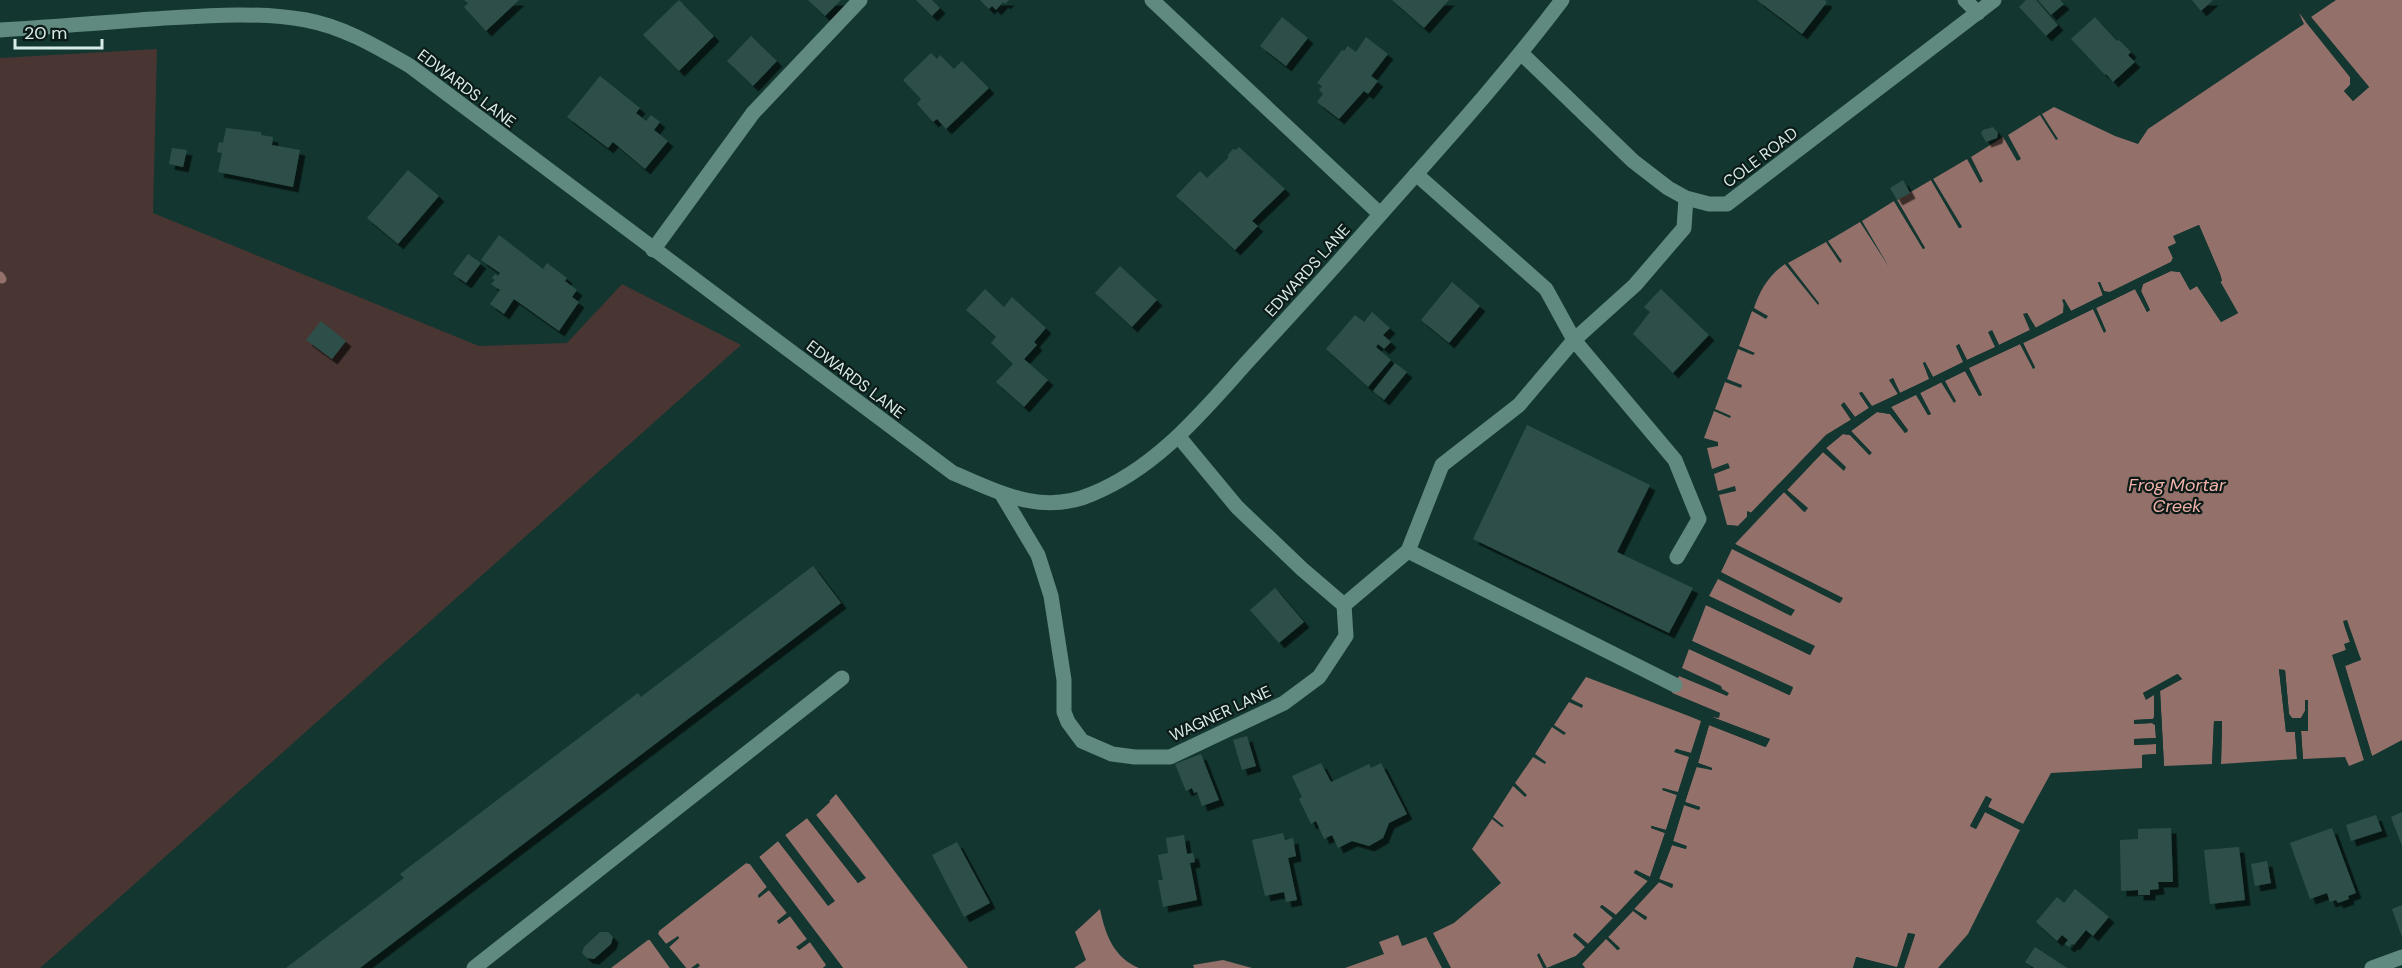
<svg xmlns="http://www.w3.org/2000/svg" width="2402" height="968" font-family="'DM Sans',sans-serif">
	<defs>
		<filter id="shadow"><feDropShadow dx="5.5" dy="5.5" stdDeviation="0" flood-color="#0009"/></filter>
	</defs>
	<rect width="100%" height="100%" fill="#133730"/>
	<polygon fill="#493532" points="157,49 153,213 479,346 567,343 622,284 741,345 40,968 0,968 0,58"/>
	<g fill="#94706a">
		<path d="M2336,0H2402V740L2372,756L2345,666L2361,659L2343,622L2350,642L2345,644L2346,650L2333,655L2364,760L2349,766L2345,757L2303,759L2301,731H2308V700H2305V711L2301,718H2292L2289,714L2285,670H2279L2286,732H2295L2297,759L2221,764L2222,722L2214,721L2212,764L2164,766L2160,691L2182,679L2177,674L2143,693L2146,699L2154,694V717L2153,719L2134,720V724L2152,723L2155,725L2156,738L2134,739V745L2156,744V754L2142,755V768L2051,773L2023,824L1988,807L1991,799L1986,796L1970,826L1976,829L1985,812L2020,830L1968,934L1938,968H1904L1915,935L1908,933L1897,968L1857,957L1853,968H1585L1582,964L1606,938L1617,950L1620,949L1608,937L1633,910L1646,920L1647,917L1634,909L1659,882L1672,888L1673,884L1659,879L1672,845L1686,849V846L1673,841L1684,805L1699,810L1700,807L1685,802L1697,766L1712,770V768L1698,763L1709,725L1765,747L1770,739L1712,717L1720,713L1672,693L1679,676L1727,696L1729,693L1722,689L1721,686L1682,668L1689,649L1789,695L1793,688L1692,641L1706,605L1810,655L1814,646L1709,596L1718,579L1791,616L1795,610L1721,572L1732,549L1839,603L1842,598L1735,544L1784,492L1804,512L1807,508L1787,490L1823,452L1844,470L1826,448L1843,434L1850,435L1870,455L1871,452L1851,431L1877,412L1890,414L1905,433L1908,430L1891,407L1916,394L1928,415L1931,414L1920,393L1942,382L1954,402L1955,401L1944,381L1965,371L1979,396L1982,395L1968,368L2020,344L2033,368L2035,367L2023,343L2093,309L2104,332L2106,331L2096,308L2135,289L2147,312L2150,310L2141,291L2143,284L2171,271L2180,272L2190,290L2197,286L2221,322L2238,313L2220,281H2222L2220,274L2199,225L2174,236L2177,243L2168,247L2173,258L2171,262L2110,292H2104L2100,282L2098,283L2103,295L2071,311L2064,299L2063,313L2035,328L2027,313L2024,314L2030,330L1999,345L1992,330L1996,347L1967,360L1959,344L1956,346L1964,362L1933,377L1925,362L1923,363L1930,379L1900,393L1893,378L1890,380L1898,394L1872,407L1862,392L1859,393L1869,408L1855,417L1844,403L1841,405L1852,419L1826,435L1738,526L1727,525L1719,495L1736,491L1735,486L1718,491L1714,474L1730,468L1728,463L1712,469L1707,448L1718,446V442L1704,438L1714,411L1730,418L1731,416L1715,409L1725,382L1741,388L1742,385L1727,379L1738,349L1753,355L1755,353L1739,346L1752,311L1766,319L1768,316L1754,308C1760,290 1769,275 1785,264L1818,305L1819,303L1788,263L1826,242L1840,263L1842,261L1828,241L1860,222L1889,267L1862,221L1894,201L1923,249L1925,248L1897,200L1931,180L1959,228L1962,227L1933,179L1967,159L1980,183L1983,181L1971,157L2003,137L2017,161L2021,159L2008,135L2040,115L2056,140L2058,139L2042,114L2054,107L2115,136L2138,144L2148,129L2304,24L2299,13L2350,77V85L2344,91L2353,101L2369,87L2311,17Z"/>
		<polygon points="1586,677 1702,721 1691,753 1676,749 1675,751 1690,756 1678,793 1663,788 1663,790 1677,795 1666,830 1652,826 1651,828 1665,833 1650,877 1636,870 1634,873 1648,881 1616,915 1602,905 1600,907 1613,918 1588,944 1575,933 1573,936 1586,947 1576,956 1547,968 1539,953 1537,955 1543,968 1451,968 1433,933 1454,923 1501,883 1472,849 1492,819 1502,827 1504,826 1493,817 1513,786 1525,797 1527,795 1515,783 1533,757 1545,764 1546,762 1535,754 1552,727 1564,735 1566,733 1554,725 1569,702 1582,708 1583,705 1571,699"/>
		<polygon points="836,794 968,968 843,968 759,857 778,841 828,905 834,901 785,835 807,818 858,883 865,878 816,815"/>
		<polygon points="746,863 750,864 767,887 758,895 759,897 769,890 787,913 777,921 779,924 790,916 807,939 799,950 810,942 827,965 823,968 697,968 700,966 698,963 691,968 686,968 669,947 679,938 678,937 666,944 658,934 659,931"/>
		<path d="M1100,909C1105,934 1114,958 1139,968H1074L1086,960L1075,932Z"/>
		<polygon points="1398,935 1402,946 1426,937 1442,968 1345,968 1384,954 1379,942"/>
		<polygon points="648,940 650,940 670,968 611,968"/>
		<polygon points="1223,960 1252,968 1194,968 1193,965"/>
	</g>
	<g fill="#133730" fill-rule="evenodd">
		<polygon points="2311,17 2369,87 2353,101 2344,91 2350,85 2350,77 2305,21 2308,19 2353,76 2353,86 2348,91 2353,97 2365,87 2309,19"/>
		<polygon points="1933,179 1962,227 1959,228 1931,180"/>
		<polygon points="1897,200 1925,248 1923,249 1894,201"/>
		<polygon points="2199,225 2220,274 2222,281 2220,282 2238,313 2221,322 2197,286 2190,290 2180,272 2171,271 2143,284 2141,291 2150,310 2147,312 2135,289 2096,308 2106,331 2104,333 2093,309 2023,343 2035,368 2033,369 2020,344 1969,368 1982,395 1979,396 1965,371 1945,381 1956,401 1954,403 1941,382 1920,393 1931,414 1928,415 1916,395 1891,407 1908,431 1905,433 1890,414 1877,412 1851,431 1872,453 1869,455 1850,435 1843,434 1826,448 1846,467 1844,471 1823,452 1787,490 1808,508 1805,512 1784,492 1736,540 1735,544 1843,598 1840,603 1733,548 1732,546 1804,582 1734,546 1732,543 1734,538 1824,446 1842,431 1848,431 1875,410 1890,411 1888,407 1889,404 2134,286 2139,289 2142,282 2170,268 2182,270 2191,286 2199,284 2222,318 2234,312 2217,283 2217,275 2197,229 2177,238 2179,244 2172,249 2176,258 2173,265 2111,294 2106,295 2105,298 2072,314 2067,310 2065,316 2037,331 2033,331 1872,410 1855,420 1828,438 1754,515 1750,516 1749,520 1740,528 1728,528 1727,525 1738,526 1747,518 1747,511 1752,513 1826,435 1851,420 1841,405 1844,402 1855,417 1869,408 1859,393 1862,392 1872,406 1898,394 1889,380 1893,378 1900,393 1929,379 1923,363 1925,362 1933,377 1963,362 1956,346 1959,344 1967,360 1995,347 1988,332 1992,330 1999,345 2030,330 2023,314 2027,313 2036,328 2063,313 2065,307 2062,300 2064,299 2071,311 2103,296 2098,282 2100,282 2104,291 2110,292 2171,262 2173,258 2168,247 2176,243 2173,236"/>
		<polygon points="1709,596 1815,646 1810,655 1706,605 1707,602 1809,651 1811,648 1708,599"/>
		<polygon points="2347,620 2361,660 2345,666 2372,756 2369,757 2342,667 2343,663 2357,658 2352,644 2348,646 2348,653 2336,657 2367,758 2364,760 2332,655 2346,650 2344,644 2350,642 2343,621"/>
		<polygon points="1692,641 1793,687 1790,695 1689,649 1690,647 1788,691 1789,689 1691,644"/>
		<path d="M2279,669L2285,670L2289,714L2292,718H2301L2305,711V700H2308V731H2301L2303,759H2300L2299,752L2300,759H2297L2295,732H2286ZM2288,717L2292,721H2302L2305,717V728H2299L2298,731L2295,729H2289Z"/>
		<polygon points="2178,674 2182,679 2160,691 2164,766 2161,766 2157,691 2177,678 2147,694 2154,691 2157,693 2157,718 2155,722 2158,724 2159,738 2156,741 2144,742 2158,742 2159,754 2157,757 2145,758 2145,768 2142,768 2142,755 2156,754 2156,744 2134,745 2134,739 2156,738 2155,725 2152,723 2134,724 2134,720 2153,719 2154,717 2154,695 2146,700 2143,693"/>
		<polygon points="1672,693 1720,713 1719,718 1712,717 1770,739 1766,747 1709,725 1698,763 1712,768 1712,770 1696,767 1685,802 1700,807 1699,810 1684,805 1673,841 1687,846 1686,849 1672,845 1659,879 1673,885 1672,888 1659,882 1634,909 1647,917 1645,920 1633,911 1608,937 1620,948 1618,950 1606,939 1582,964 1585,968 1579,965 1568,968 1580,962 1656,880 1707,723 1711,722 1764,744 1766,740 1710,720 1709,715 1711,713 1671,696"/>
		<polygon points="1668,703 1703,718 1705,721 1653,879 1578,959 1555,968 1547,968 1576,956 1585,947 1573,935 1575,933 1588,944 1613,918 1600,907 1602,905 1616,915 1648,881 1634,873 1635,870 1650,877 1665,833 1651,828 1651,826 1666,830 1677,795 1662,790 1663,788 1678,792 1689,757 1674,752 1676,749 1691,753 1701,721 1667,706"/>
		<polygon points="2214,721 2222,721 2221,764 2218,764 2219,724 2216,724 2215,764 2212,764"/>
		<polygon points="836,791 839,792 971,968 836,793 828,799 830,802 816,815 866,878 858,883 807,818 785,835 835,901 828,906 778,841 759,857 843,968 839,968 756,857 776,839 779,839 829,902 830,900 782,835 783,832 808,815 859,879 861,877 813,816 826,801 826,798"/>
		<polygon points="1986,796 1992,799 1988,807 2023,824 2020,830 1985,812 1976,829 1970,826"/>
		<polygon points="746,860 753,862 832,968 823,968 826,965 810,942 799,950 796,947 807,939 790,916 779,924 777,921 787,913 769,890 759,898 758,896 767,887 750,864 746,863 659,930 658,934 666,944 678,936 679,938 669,947 686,968 682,968 664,946 656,935 657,929"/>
		<polygon points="1908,933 1915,934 1904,968 1901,968 1910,936 1900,968 1887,968 1858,961 1856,968 1853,968 1856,957 1897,967"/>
		<polygon points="647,937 653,938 674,968 670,968 650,940 647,939 608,968"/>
	</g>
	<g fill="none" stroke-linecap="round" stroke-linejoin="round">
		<polyline stroke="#94706a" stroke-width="9" points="0,276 2,279"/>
	</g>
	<g fill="#2d5049" filter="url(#shadow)">
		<polygon points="464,0 519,0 486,31 464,7 468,3"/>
		<polygon points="679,0 714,36 679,71 643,35"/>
		<polygon points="808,0 841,0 825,16"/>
		<polygon points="916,0 932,0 940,8 932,16"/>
		<polygon points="980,0 1009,0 1005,4 1003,2 996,10 992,6 989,9"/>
		<polygon points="1392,0 1449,0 1424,28"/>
		<polygon points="1757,0 1825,0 1827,2 1802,34"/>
		<polygon points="2026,0 2036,0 2058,25 2046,36 2019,7"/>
		<polygon points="2038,0 2060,0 2064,4 2051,15"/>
		<polygon points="2192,0 2213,0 2201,11"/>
		<polygon points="1282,17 1308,38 1286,66 1260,46"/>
		<polygon points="2095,17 2117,41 2119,40 2131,52 2128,55 2135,62 2113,82 2106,74 2105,75 2071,39"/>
		<polygon points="751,36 777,61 753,86 727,61"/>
		<polygon points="1366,37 1388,54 1371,76 1378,81 1368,94 1364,91 1339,119 1317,102 1323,94 1319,90 1322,86 1317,83 1342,50 1344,51 1348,46 1356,52"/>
		<polygon points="931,53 937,59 940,55 954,69 962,61 989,88 946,129 937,119 933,122 917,104 921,99 903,80"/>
		<polygon points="600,76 640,108 636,113 646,121 651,115 660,122 654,130 668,141 645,169 613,142 608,148 567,117"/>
		<polygon points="1993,127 1998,133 1997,138 1986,142 1981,133 1983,130"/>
		<polygon points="226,128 261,132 261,135 273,137 272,145 300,150 293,187 218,172 222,153 217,152 219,142 223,143"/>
		<polygon points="1239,147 1285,189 1252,221 1258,226 1235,250 1176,196 1200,171 1207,178 1228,158 1228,155 1233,149 1236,150"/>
		<polygon points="172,148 187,150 183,167 169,164"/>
		<polygon points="408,170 439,196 398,244 367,218"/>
		<polygon points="1903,180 1910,193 1897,200 1890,188"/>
		<polygon points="499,235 543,269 547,263 567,278 565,281 577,290 572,297 579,302 559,331 514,299 504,314 490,304 500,290 491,284 495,280 492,278 495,274 498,276 500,273 481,260"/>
		<polygon points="468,254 481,263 466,283 453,274"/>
		<polygon points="1120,266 1157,300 1132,327 1095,293"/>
		<polygon points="1452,282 1480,306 1449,343 1421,320"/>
		<polygon points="985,289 1004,307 1012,297 1046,328 1034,342 1037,345 1024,359 1048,380 1024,407 996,382 1013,364 991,343 996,337 966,310"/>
		<polygon points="1661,289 1709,335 1673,373 1633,334 1650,312 1644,307"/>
		<polygon points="1372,312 1390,328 1383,335 1391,342 1384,349 1378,344 1376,347 1391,360 1368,387 1326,349 1355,315 1364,322"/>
		<polygon points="321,321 346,341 332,359 306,340"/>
		<polygon points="1395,363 1407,372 1384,400 1373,391"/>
		<polygon points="1527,425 1650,485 1617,552 1693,588 1669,633 1473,539"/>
		<polygon points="813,566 841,603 360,968 286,968 404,878 400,874 638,693 641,697"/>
		<polygon points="1275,588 1304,622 1279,643 1250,610"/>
		<polygon points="1247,736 1256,766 1242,770 1233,740"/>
		<polygon points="1201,754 1219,800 1202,806 1197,792 1194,793 1192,788 1186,791 1175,764"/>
		<polygon points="1321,763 1331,782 1369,764 1371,768 1381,763 1407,814 1389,823 1383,838 1369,846 1352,841 1338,848 1332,835 1324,839 1316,821 1311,824 1299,799 1302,797 1292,776"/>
		<polygon points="2402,812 2402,846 2391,817"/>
		<polygon points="2376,815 2382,831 2351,841 2346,825"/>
		<polygon points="2171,828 2173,882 2158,882 2159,889 2150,890 2150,895 2138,895 2138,890 2121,891 2120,840 2138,839 2138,829"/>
		<polygon points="2332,828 2356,893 2348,896 2349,899 2338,903 2336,900 2330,902 2327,893 2310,899 2290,843"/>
		<polygon points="1283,833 1285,840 1293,838 1296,856 1288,858 1297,900 1286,902 1284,892 1265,896 1252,840"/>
		<polygon points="1184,835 1187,854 1193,853 1195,862 1190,863 1197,900 1163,907 1158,880 1163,880 1158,855 1168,853 1166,838"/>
		<polygon points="957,842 990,903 964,917 932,855"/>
		<polygon points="2239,847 2245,900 2210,904 2204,850"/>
		<polygon points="2267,861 2271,883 2255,886 2251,864"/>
		<polygon points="2075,889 2109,917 2093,936 2086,930 2074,945 2072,944 2069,947 2065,944 2068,940 2062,935 2057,941 2036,922 2057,897 2064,903"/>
		<polygon points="2402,905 2402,937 2392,909"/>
		<polygon points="600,932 608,932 613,937 611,944 594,959 587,958 582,953 584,947"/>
		<polygon points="2035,947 2067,968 2034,968 2025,962"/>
	</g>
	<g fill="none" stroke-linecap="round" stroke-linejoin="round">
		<g stroke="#608980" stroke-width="15">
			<polyline points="1152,0 1380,214"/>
			<polyline points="1965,0 1978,13"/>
			<path d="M0,30C50,27 100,23 151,19C202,16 255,11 306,20C344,27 377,47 410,66L953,473C999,492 1041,516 1092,494C1158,467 1202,412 1249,360C1285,321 1321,282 1356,242C1426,162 1498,85 1562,0"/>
			<polyline points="1522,54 1633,161 1668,188 1686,198 1709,204 1727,204 1994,0"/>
			<polyline points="1416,174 1546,289 1574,340 1675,460 1699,519 1677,557"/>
			<polyline points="653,250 753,113 860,0"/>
			<polyline points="1001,493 1038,555 1051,596 1064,680 1064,712 1068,722 1082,741 1112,754 1135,757 1170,757 1284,703 1319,677 1346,636 1344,605 1302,569 1237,507 1179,437"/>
			<polyline points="1408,551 1675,685"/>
			<polyline points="1344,605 1408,551 1442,465 1519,405 1574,340 1635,285 1684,228 1686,198"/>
			<polyline points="474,968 842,678"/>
			<polyline points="2372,968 2402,957"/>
		</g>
	</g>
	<g text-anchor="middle" stroke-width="4.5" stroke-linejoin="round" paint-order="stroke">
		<g font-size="16" fill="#d8ece7" stroke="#0c1b18">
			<text transform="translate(467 88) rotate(37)" y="6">EDWARDS LANE</text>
			<text transform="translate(1760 157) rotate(-37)" y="6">COLE ROAD</text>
			<text transform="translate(1307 270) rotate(-48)" y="6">EDWARDS LANE</text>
			<text transform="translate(856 379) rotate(37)" y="6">EDWARDS LANE</text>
			<text transform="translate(1220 713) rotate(-25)" y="6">WAGNER LANE</text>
		</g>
		<g font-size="18" font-style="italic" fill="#f3b2a9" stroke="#0c1b18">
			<text x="2177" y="491">Frog Mortar<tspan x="2177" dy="21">Creek</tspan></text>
		</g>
	</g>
	<path d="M15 39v9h87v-9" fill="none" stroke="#d8ece7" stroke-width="3"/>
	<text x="24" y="39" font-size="18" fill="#d8ece7" stroke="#0c1b18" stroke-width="4.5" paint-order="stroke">20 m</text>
</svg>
